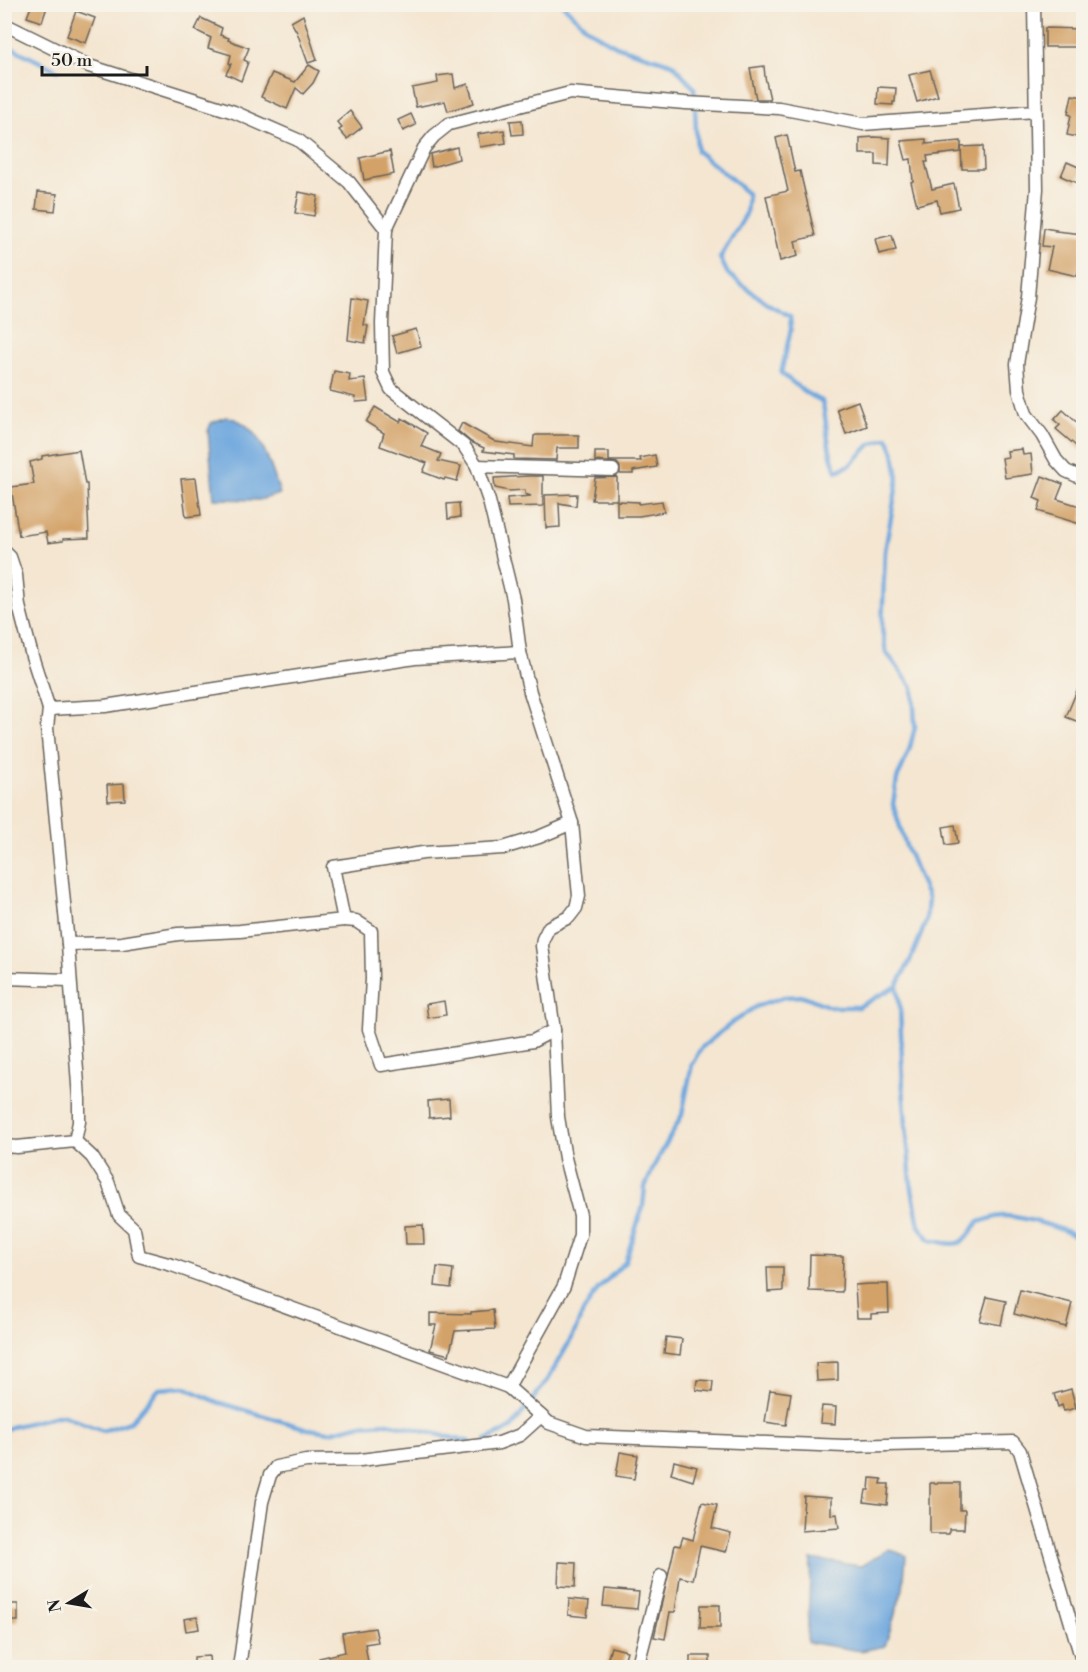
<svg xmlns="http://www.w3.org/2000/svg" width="1088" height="1672" font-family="'Libre Bodoni',serif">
	<rect width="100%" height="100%" fill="#f7f3e8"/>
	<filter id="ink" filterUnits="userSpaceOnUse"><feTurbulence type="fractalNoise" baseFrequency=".0167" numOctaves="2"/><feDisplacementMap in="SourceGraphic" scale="12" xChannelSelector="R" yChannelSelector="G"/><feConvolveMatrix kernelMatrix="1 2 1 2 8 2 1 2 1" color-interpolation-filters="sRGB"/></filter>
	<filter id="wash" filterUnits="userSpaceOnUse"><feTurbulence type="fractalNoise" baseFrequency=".008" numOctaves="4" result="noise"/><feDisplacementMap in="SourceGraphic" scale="24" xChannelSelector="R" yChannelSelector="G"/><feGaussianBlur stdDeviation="1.35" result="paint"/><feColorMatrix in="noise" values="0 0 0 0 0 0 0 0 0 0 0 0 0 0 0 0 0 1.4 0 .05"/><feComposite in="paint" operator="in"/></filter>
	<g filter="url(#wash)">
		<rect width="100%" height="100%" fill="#f4e6d1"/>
		<g fill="#6ea7de" stroke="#45627d" stroke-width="1.5">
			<path d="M226,417C261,421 271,467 280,494L259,500L214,499L208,431L211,423Z"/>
			<polygon points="889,1549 906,1556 903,1589 885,1646 861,1651 807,1642 811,1559 861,1566"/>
		</g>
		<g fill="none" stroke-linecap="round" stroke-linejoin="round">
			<g stroke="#6ea7de" stroke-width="4.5">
				<path d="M562,4L589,30L616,46L673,64L694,88L697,151C714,166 733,178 748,195L746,214L720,258L728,274L768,304L790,316L791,329L781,373L806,393L822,401C828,424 826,450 837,471L850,465L871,444L888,438L894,453L898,478L885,551L882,629L886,652L913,688L915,727L909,751L897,779L893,804L906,846L928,899L926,922L910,961L897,986L900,1006L903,1088L911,1183L919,1226L930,1240C958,1246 962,1248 978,1222C985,1221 994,1216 1002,1216C1022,1216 1068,1229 1084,1241"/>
				<polyline points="4,44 58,71"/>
				<polyline points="4,1430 11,1427 62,1415 103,1431 130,1422 159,1389 184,1387 217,1402 308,1429 330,1432 358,1425 388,1423 470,1442"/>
				<polyline points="486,1440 511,1428 546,1382 573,1336 583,1312 598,1289 625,1262 643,1206 645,1187 655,1164 682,1115 692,1064 701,1048 733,1022 757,1006 784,997 804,996 830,1007 858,1007 897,986"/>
			</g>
		</g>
		<g id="blocks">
			<g fill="#d3a267">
				<polygon points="32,4 48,4 42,22 27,17"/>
				<polygon points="76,11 95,18 86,43 67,36"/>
				<polygon points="303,15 317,60 308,63 297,32 291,22"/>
				<polygon points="201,18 222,28 220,35 229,38 228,40 249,48 244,60 248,62 241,81 226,74 231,64 229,63 231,55 208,48 211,38 195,30"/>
				<polygon points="1045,28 1083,29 1083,47 1045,47"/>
				<polygon points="309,65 319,71 313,83 303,94 296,88 287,109 261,97 272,73 295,82"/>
				<polygon points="764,66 765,77 770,99 756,99 750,68"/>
				<polygon points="930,70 938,96 917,102 909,75"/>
				<polygon points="453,74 455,88 468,84 474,103 448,111 445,101 416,107 412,88 438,83 437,76"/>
				<polygon points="878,87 896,88 895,102 893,102 893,105 877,104"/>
				<polygon points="1072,95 1083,97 1083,138 1067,135 1071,115 1068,114"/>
				<polygon points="350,111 362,127 347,139 339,130 342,128 337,122"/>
				<polygon points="411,114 416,125 403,131 398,120"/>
				<polygon points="522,120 523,134 512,135 510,121"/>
				<polygon points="504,130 506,143 480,147 478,134"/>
				<polygon points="787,135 795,172 800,171 815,236 795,241 798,256 780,261 766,196 788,191 776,138"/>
				<polygon points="874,137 890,138 889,166 876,165 876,154 860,154 860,138"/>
				<polygon points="926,139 926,144 961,141 961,152 927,156 928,162 925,162 932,189 954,184 959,208 940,212 937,200 917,205 911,182 913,181 911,159 906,160 901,141"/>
				<polygon points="983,146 984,169 962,169 961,147"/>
				<polygon points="457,147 459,159 432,167 430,154"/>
				<polygon points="390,151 394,174 364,180 360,158"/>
				<polygon points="1067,162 1083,169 1077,183 1061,176"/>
				<polygon points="38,192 57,194 55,211 36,209"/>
				<polygon points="299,192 318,196 314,216 295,213"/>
				<polygon points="1044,228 1056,230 1055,231 1083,234 1081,260 1077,276 1047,269 1052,247 1042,246"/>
				<polygon points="892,235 896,250 879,254 875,239"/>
				<polygon points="352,298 368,301 364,325 368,326 365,343 348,340"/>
				<polygon points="416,329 421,346 397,353 392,336"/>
				<polygon points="334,371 350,374 349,381 365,379 368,401 356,402 355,397 330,391"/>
				<polygon points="858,401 867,426 846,434 837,409"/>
				<polygon points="375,407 400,422 402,418 427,433 421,446 441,454 438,461 461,466 457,481 445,478 444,480 423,472 427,463 380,446 384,433 366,422"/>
				<polygon points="1063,410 1083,428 1083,452 1056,429 1060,425 1054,420"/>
				<polygon points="462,423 496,442 533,447 534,436 536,435 579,435 579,448 557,448 556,460 514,459 514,455 483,451 484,448 471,442 458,431"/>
				<polygon points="1022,449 1023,455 1031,454 1033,474 1005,478 1002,458 1008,457 1007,451"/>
				<polygon points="79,450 85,484 87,484 89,538 63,539 63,541 48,543 46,532 19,536 11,487 34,484 30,462 42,459 42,456"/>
				<polygon points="595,452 609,452 609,461 641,461 640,458 655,455 657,467 633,471 633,474 620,474 620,467 617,463 595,461"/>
				<polygon points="529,476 543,476 543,506 508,507 507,498 531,496 525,494 525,490 509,491 495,488 494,478"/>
				<polygon points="1042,476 1063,484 1057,499 1083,507 1083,525 1038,511 1041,501 1034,498"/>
				<polygon points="617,477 617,500 592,500 595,478"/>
				<polygon points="196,478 201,515 186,517 181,479"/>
				<polygon points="577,494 576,506 559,503 560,527 546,528 545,495"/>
				<polygon points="617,501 639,502 639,504 662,501 664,512 639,516 617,516"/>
				<polygon points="459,503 460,517 448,519 447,504"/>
				<polygon points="1083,676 1083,710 1079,722 1066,717"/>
				<polygon points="124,784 125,800 108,801 107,785"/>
				<polygon points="955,825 958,843 946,845 943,827"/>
				<polygon points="444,1001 446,1015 428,1018 426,1004"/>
				<polygon points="449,1099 450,1116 429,1118 428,1101"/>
				<polygon points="423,1225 424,1244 406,1244 405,1226"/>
				<polygon points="810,1255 843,1256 842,1292 809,1291"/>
				<polygon points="437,1267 453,1269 451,1288 435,1286"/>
				<polygon points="767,1267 783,1267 783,1291 768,1292"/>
				<polygon points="870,1284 888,1284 889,1313 871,1314 871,1318 857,1318 855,1285"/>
				<polygon points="1020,1290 1072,1303 1066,1327 1014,1314"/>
				<polygon points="987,1297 1006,1301 1001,1325 980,1321"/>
				<polygon points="493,1310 495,1329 455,1331 449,1355 430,1350 436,1325 430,1325 430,1313 471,1314 471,1312"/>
				<polygon points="666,1337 682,1339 680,1355 664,1353"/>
				<polygon points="838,1362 838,1380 817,1381 816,1363"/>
				<polygon points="697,1380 713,1381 712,1392 696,1390"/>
				<polygon points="1071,1389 1076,1408 1064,1411 1062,1405 1058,1407 1054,1394"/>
				<polygon points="770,1390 791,1393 786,1425 765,1422"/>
				<polygon points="822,1406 836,1407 835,1424 820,1423"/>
				<polygon points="620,1452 638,1455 634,1479 616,1476"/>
				<polygon points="674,1461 697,1467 693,1481 671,1474"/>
				<polygon points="870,1478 882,1479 881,1484 889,1484 887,1505 864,1502 866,1490 869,1490"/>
				<polygon points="930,1483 960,1483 960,1510 965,1510 964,1529 949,1529 949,1534 930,1534"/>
				<polygon points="804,1496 831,1498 831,1515 837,1514 839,1528 802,1531"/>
				<polygon points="702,1502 717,1505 712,1528 731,1533 726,1552 700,1546 693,1580 680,1577 675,1612 670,1612 665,1639 654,1637 675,1545 680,1546 683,1537 693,1540"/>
				<polygon points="559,1562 576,1563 575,1587 558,1586"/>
				<polygon points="605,1589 639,1592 637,1609 603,1606"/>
				<polygon points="569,1599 589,1601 587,1617 568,1615"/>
				<rect x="4" y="1604" width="14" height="17"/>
				<polygon points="701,1605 720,1605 720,1628 700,1628"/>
				<polygon points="197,1617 199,1629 186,1631 184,1619"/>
				<polygon points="375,1628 378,1642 365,1644 369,1668 321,1668 319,1658 345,1652 342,1633"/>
				<polygon points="611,1647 627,1651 622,1668 606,1665"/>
				<polygon points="209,1656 210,1668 194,1668 194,1657"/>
				<rect x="690" y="1656" width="20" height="12"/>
			</g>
		</g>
	</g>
	<g filter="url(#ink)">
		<use href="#blocks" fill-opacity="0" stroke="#68635b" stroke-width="1.5"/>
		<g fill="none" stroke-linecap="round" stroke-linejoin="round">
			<g stroke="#68635b" stroke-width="15">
				<g id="minor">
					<polyline points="1034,4 1037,189 1028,297 1017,364 1019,390 1026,414 1042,435 1056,460 1066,471 1084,479"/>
					<polyline points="4,24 89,66 234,112 298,140 349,182 386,229 382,324 383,372 391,389 464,446 477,466 489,501 513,599 520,652 530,692 572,823 579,896 576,908 569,917 549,927 543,939 542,946 554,1030 558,1117 565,1158 580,1215 580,1235 564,1286 508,1387 549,1423 586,1436 845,1446 1013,1442 1020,1451 1084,1667"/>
					<polyline points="386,229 424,148 434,136 449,124 570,93 685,103 779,108 863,124 1035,111"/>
					<polyline points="477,466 613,470"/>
					<polyline points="4,551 10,557 16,575 19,606 32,656 49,709 47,728 68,944 79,1099 79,1122 75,1141"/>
					<polyline points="49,709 105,706 415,658 520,652"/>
					<polyline points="344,920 356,921 371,931 372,979 369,1029 381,1065 533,1041 554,1030"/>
					<polyline points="68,944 122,943 178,934 240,931 344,920 333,867 423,853 503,848 539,837 572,823"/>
					<polyline points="4,978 69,980"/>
					<polyline points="4,1146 17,1147 75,1141 92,1157 108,1182 119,1215 134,1229 139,1256 172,1265 508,1387"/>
					<polyline points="239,1668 262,1502 270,1475 276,1467 306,1461 360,1460 499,1443 520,1435 541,1416"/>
					<polyline points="637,1668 661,1576"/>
				</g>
			</g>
			<use href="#minor" stroke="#fff" stroke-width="12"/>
		</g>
	</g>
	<rect width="1088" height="1672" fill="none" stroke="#f7f3e8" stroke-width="24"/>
	<g transform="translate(69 1603) rotate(259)" stroke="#f7f3e8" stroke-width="4.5" paint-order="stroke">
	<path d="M0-4.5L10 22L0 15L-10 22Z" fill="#1c1c1c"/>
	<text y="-9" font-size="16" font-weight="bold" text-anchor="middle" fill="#1c1c1c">N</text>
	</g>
	<path d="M42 66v9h105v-9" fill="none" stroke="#1c1c1c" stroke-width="3"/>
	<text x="51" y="66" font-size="18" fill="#1c1c1c" stroke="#f7f3e8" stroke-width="4.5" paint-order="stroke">50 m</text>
</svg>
